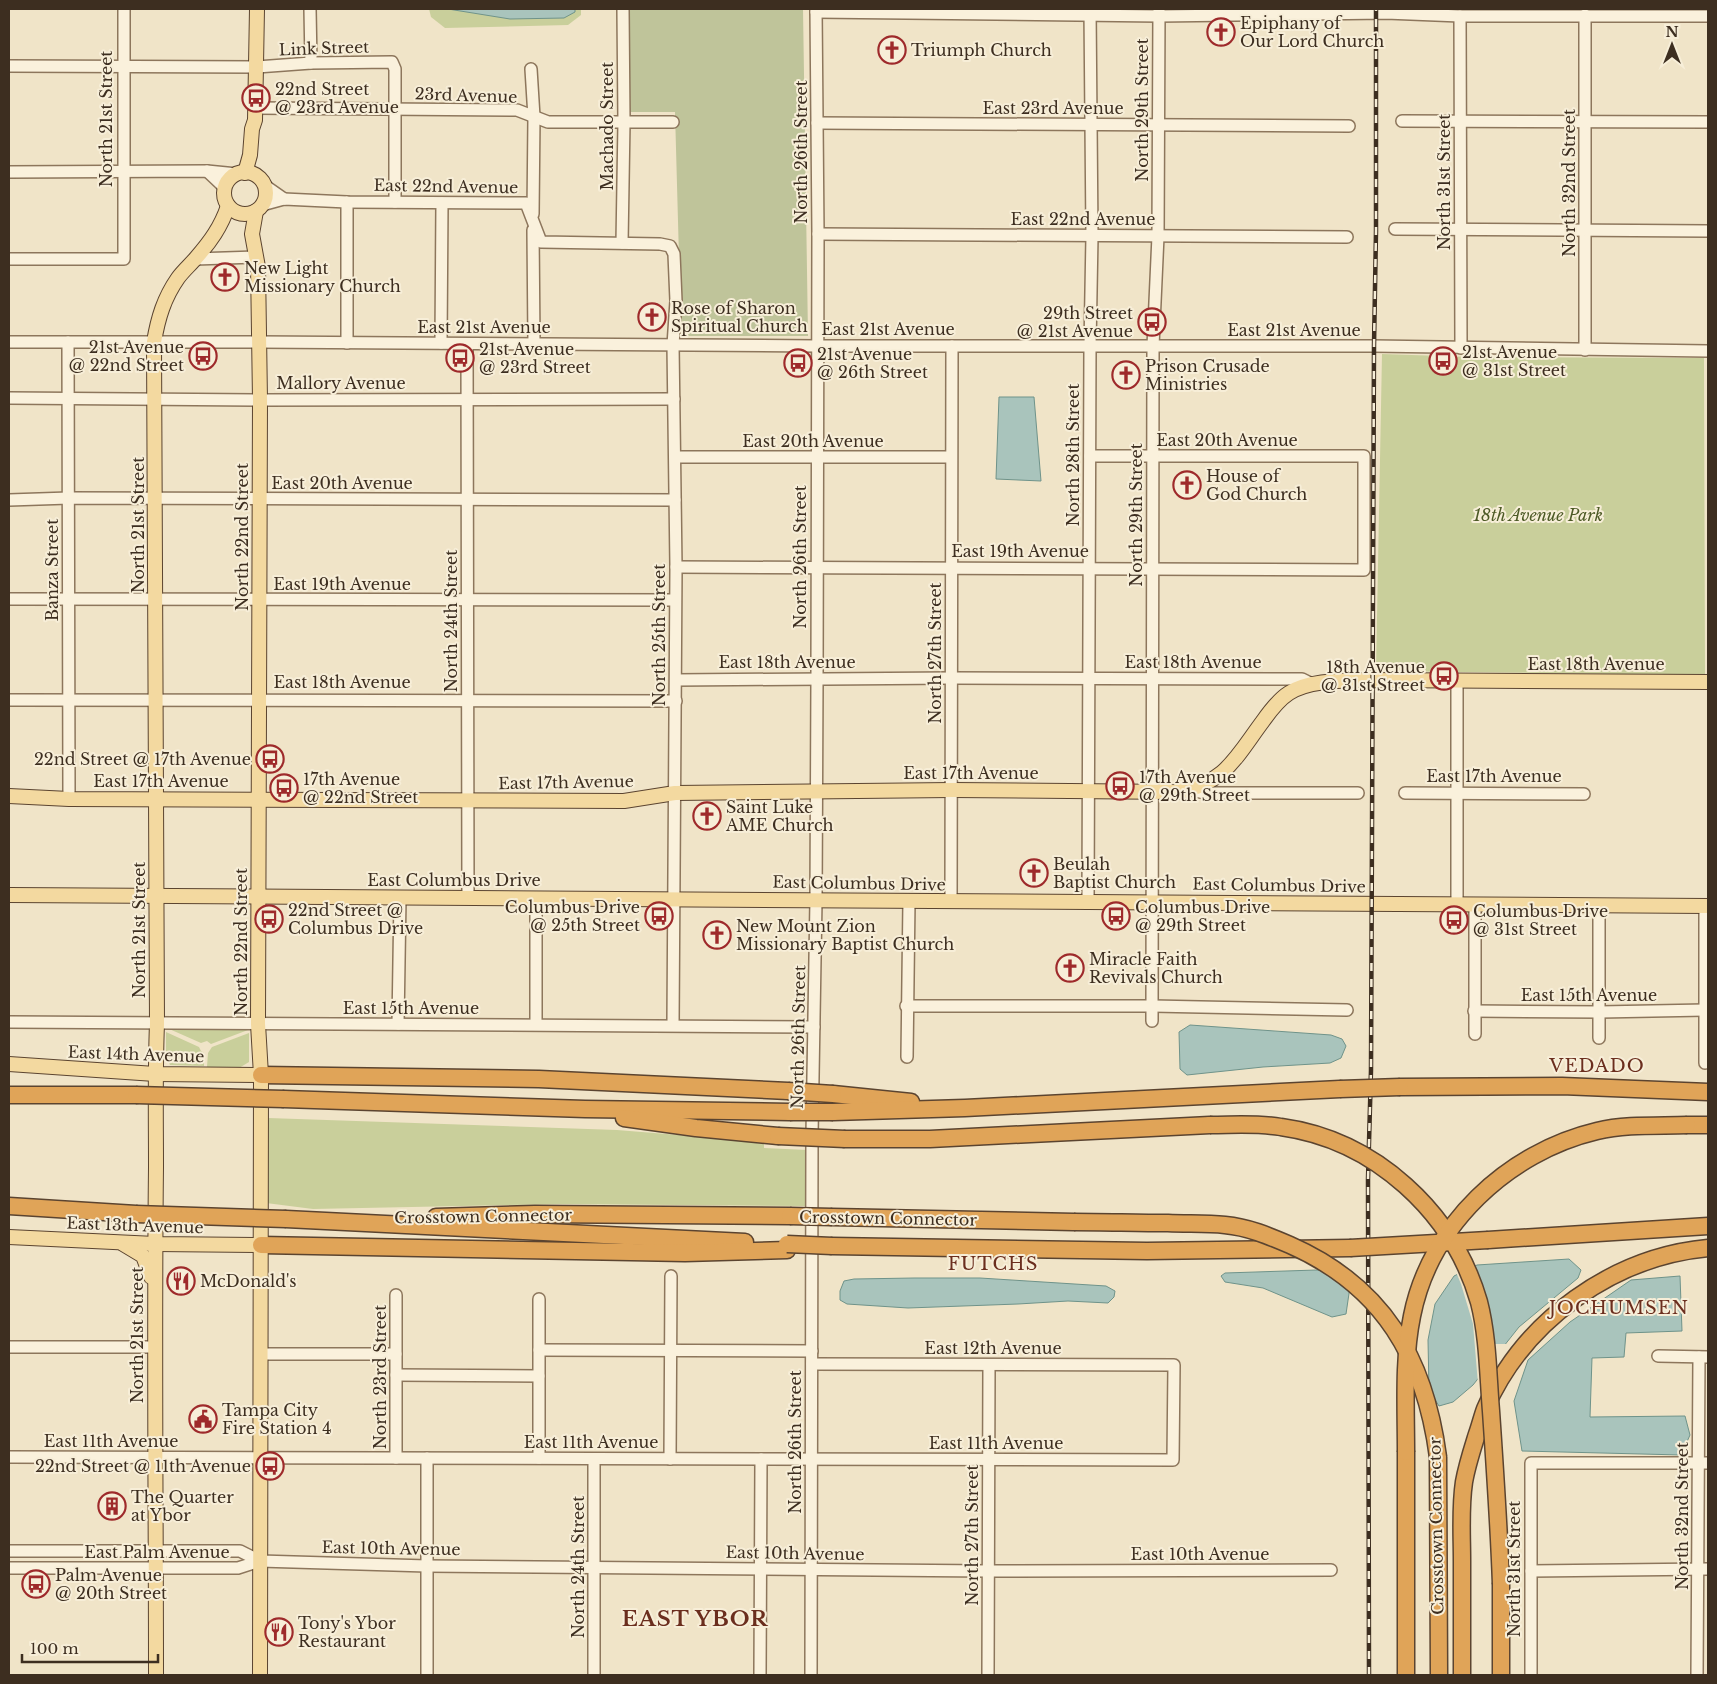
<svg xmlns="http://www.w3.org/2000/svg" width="1717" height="1684" font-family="'Libre Baskerville',serif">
	<rect width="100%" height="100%" fill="#f0e4c8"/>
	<g fill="#c9cf9b">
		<polygon points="429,9 581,9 581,15 568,25 445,28 431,17"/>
		<polygon points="1382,354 1471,357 1704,358 1705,675 1376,671"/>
		<polygon points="167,1028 247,1028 248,1030 211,1044 207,1041 201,1043"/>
		<polygon points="166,1032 199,1047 201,1051 204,1053 204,1066 170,1065 166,1056"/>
		<polygon points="249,1033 249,1062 239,1068 207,1067 208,1053 212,1047"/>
		<polygon points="268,1118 617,1130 716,1138 764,1144 764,1148 807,1150 807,1206 562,1204 313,1209 266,1203"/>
	</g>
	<polygon fill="#bfc49a" points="618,9 803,9 808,336 684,336 681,330 675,112 619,112"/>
	<g fill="#a9c4bc" stroke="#6f938a">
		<polygon points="448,9 575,9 575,12 564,18 510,19"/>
		<polygon points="999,397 1034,397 1041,481 996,479"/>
		<polygon points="1190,1025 1331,1035 1342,1039 1346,1046 1341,1058 1330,1063 1263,1067 1187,1075 1180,1069 1179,1032"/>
		<polygon points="1569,1259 1581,1270 1578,1278 1519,1327 1473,1385 1453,1402 1439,1406 1429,1390 1428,1340 1435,1304 1454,1276 1477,1265"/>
		<polygon points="1347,1269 1352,1273 1346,1314 1332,1317 1263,1288 1225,1282 1221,1276 1225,1273"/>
		<polygon points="1680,1276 1682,1331 1626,1333 1624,1357 1592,1358 1590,1417 1685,1416 1690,1435 1681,1455 1522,1451 1514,1401 1528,1360 1570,1322 1631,1280"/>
		<polygon points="914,1278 980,1278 1106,1286 1115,1291 1114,1297 1108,1303 1068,1301 1018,1304 908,1308 847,1304 840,1300 840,1291 844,1281 854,1279"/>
	</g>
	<polygon fill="#f0e4c8" points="1473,1264 1494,1344 1509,1344 1478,1384 1473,1324 1461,1284 1456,1272"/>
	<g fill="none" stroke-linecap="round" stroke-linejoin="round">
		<g stroke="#8d765c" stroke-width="14">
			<g id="minor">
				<polyline points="310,9 311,63"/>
				<polyline points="816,12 1159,16 1386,13 1460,16 1708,16"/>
				<polyline points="1585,15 1585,350"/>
				<polyline points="1460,16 1461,348"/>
				<polyline points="9,66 257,67 311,63 392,62 395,69 395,202"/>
				<polyline points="531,69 534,117 533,214"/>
				<polyline points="256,108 517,110 548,122 673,122"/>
				<polyline points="1402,121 1708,122"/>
				<polyline points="817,123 1349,126"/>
				<polyline points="207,171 225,188"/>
				<polyline points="9,172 207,171 237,174"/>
				<polyline points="264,185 284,199"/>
				<polyline points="347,202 347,343"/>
				<polyline points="262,205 284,199 347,202 526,203 541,242 660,244 670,246 674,254 676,301 673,345 676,567 673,1025"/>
				<polyline points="1395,229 1708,231"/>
				<polyline points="533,230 534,343"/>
				<polyline points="818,234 1347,237"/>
				<polyline points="622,243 624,122 623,9"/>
				<polyline points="9,259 124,259 124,9"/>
				<polyline points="195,259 256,257"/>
				<polyline points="9,342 259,342 817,346 1374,346 1708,351"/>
				<polyline points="68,342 69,799"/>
				<polyline points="441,343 442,203"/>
				<polyline points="467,344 468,898"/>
				<polyline points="9,398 260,400 674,399"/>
				<polyline points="675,457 951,457"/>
				<polyline points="9,500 69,498 675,500"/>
				<polyline points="676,567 1364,570 1364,456 1090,456"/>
				<polyline points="9,599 675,600"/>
				<polyline points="676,680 952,678 1302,679 1312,684"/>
				<polyline points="1457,681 1457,905"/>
				<polyline points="9,700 676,701"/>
				<polyline points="1191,790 1205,793 1358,793"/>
				<polyline points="1405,793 1584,794"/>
				<polyline points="951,901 952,346"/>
				<polyline points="1088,901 1090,346 1092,236 1090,9"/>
				<polyline points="1475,905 1475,1034"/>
				<polyline points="1705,906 1705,1063"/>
				<polyline points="906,1006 1153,1006 1347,1010"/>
				<polyline points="1474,1011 1600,1012 1705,1010"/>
				<polyline points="1152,1021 1153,346 1158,236 1159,9"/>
				<polyline points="9,1022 814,1027"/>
				<polyline points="398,1024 400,898"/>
				<polyline points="536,1024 536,898"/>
				<polyline points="1599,1038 1599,905"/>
				<polyline points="907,1057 909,901"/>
				<polyline points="9,1347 155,1347"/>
				<polyline points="539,1350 812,1351"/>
				<polyline points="260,1354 396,1354"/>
				<polyline points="1658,1356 1708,1357"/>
				<polyline points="396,1375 539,1376"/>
				<polyline points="9,1457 1173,1460 1174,1365 812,1364"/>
				<polyline points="396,1458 396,1295"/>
				<polyline points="539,1458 539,1299"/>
				<polyline points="670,1459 671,1276"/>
				<polyline points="9,1551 240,1551 260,1561"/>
				<polyline points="9,1568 238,1568 260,1561 427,1566 988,1571 1331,1570"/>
				<polyline points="1531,1571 1708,1569"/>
				<polyline points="427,1675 427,1458"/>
				<polyline points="594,1675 594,1459"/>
				<polyline points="760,1675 761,1459"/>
				<polyline points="811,1675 812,1135 816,900 817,679 818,234 816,9"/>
				<polyline points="988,1675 989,1365"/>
				<polyline points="1531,1675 1531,1463 1708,1463"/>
				<polyline points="1697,1675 1699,1357"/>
			</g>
		</g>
		<g stroke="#5b4430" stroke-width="16">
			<g id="major">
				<circle cx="245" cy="193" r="21"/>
				<polyline points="245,173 250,155 252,129 255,120 257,9"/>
				<polyline points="256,211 252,234 258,267 260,400 258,1024 261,1075 260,1675"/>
				<path d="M9,796L69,799L624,801L675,793L952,790L1177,792C1225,784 1236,757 1263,721C1270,711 1278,700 1289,693C1310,679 1347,681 1372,680L1708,682"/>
				<polyline points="9,895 1708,906"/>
				<polyline points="9,1064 155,1074 261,1075"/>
				<polyline points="9,1237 155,1244 261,1245"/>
				<polyline points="123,1244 143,1256 151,1277"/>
				<path d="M156,1675C156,1506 154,1337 156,1167C156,1119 155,1072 157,1024L154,342C158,318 164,298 178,278C183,271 190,265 196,258C210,242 221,227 228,206"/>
			</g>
		</g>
		<g stroke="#5b4430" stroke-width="19">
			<g id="highway">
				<polyline points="261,1075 539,1079 788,1091"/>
				<polyline points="1400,1087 1562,1086 1708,1092"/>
				<polyline points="833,1094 911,1102"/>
				<polyline points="9,1095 136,1095"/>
				<polyline points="284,1099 585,1109 790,1112"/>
				<polyline points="833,1112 965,1108 1340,1089"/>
				<polyline points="624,1118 696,1128 778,1136"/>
				<polyline points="1687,1125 1708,1125"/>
				<polyline points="845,1139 930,1139 1210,1125"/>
				<polyline points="9,1206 136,1214"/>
				<polyline points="436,1217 535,1214 790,1216"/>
				<polyline points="832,1217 1074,1222"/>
				<polyline points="286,1219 745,1242"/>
				<polyline points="1488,1240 1708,1226"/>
				<polyline points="261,1245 685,1253 787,1250"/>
				<polyline points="832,1246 1147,1251 1350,1248"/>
				<polyline points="1406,1452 1406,1675"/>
				<polyline points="1438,1457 1439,1675"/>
				<polyline points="1501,1584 1501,1675"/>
				<path d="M1462,1675C1462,1637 1462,1599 1462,1561C1462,1535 1460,1508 1464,1482C1467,1465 1472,1450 1477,1434C1480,1426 1482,1417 1485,1409C1524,1320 1613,1257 1708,1248"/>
			</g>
		</g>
		<use href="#minor" stroke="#faf1dc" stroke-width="11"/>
		<use href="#major" stroke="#f3d9a0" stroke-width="14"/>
		<use href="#highway" stroke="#e0a458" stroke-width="16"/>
		<g stroke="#3d2e20" stroke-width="4.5">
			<polyline id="rail" points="1369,1675 1368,1179 1371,1070 1374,346 1376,231 1376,9"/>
		</g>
		<use href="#rail" stroke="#f7eed8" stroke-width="2.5" stroke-dasharray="8" stroke-linecap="butt"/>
		<g stroke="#5b4430" stroke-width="19" stroke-linecap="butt">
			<g id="highway-bridge">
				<polyline points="1340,1089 1400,1087"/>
				<polyline points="788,1091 833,1094"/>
				<polyline points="136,1095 284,1099"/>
				<polyline points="790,1112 833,1112"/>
				<path d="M1210,1125C1234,1125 1257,1123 1281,1127C1375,1140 1453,1212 1479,1302C1488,1337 1488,1375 1491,1411C1495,1469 1499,1527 1501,1584"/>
				<polyline points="778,1136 845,1139"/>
				<polyline points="136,1214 286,1219"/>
				<polyline points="790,1216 832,1217"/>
				<path d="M1074,1222C1105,1222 1137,1223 1168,1223C1187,1224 1206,1223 1225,1225C1248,1227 1269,1236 1290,1245C1383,1286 1425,1358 1438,1457"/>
				<polyline points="787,1244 832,1246"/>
				<polyline points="1350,1248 1488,1240"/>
				<path d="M1406,1452C1406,1407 1403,1360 1412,1316C1430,1225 1508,1152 1597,1131C1626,1124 1658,1126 1687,1125"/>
			</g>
		</g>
		<use href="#highway-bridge" stroke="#e0a458" stroke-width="16"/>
	</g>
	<defs>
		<g id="church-ring" transform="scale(1.4375)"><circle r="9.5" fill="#f7eed8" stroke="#9e2a2b" stroke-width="1.5"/><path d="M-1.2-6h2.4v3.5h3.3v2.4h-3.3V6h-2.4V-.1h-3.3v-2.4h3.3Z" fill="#9e2a2b"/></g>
		<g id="bus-ring" transform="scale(1.4375)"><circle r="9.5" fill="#f7eed8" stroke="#9e2a2b" stroke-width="1.5"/><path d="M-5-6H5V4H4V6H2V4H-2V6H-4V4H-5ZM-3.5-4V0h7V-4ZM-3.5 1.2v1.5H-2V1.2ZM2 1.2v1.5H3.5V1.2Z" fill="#9e2a2b"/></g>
		<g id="restaurant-ring" transform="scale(1.4375)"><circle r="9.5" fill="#f7eed8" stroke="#9e2a2b" stroke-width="1.5"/><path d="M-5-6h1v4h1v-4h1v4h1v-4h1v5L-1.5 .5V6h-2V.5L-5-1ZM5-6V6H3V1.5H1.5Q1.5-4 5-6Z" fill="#9e2a2b"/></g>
		<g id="civic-ring" transform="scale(1.4375)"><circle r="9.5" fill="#f7eed8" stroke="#9e2a2b" stroke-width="1.5"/><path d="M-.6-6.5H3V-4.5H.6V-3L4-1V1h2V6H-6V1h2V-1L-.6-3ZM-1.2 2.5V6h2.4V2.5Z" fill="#9e2a2b"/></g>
		<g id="building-ring" transform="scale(1.4375)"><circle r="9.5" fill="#f7eed8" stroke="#9e2a2b" stroke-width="1.5"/><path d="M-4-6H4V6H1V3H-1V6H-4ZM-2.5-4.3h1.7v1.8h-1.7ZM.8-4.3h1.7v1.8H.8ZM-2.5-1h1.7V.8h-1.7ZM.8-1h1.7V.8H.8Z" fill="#9e2a2b"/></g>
	</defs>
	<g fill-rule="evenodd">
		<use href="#church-ring" x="1221" y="32"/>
		<use href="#church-ring" x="892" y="50"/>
		<use href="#bus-ring" x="256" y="98"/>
		<use href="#church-ring" x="225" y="277"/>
		<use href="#church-ring" x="652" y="317"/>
		<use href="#bus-ring" x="1152" y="322"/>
		<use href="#bus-ring" x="203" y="356"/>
		<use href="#bus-ring" x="460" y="358"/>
		<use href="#bus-ring" x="1443" y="361"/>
		<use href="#bus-ring" x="798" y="363"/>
		<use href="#church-ring" x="1126" y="375"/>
		<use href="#church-ring" x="1187" y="485"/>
		<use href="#bus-ring" x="1444" y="676"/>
		<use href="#bus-ring" x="270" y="759"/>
		<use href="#bus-ring" x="1120" y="786"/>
		<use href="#bus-ring" x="284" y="788"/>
		<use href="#church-ring" x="707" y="816"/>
		<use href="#church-ring" x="1034" y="873"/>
		<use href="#bus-ring" x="659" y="916"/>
		<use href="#bus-ring" x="1116" y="916"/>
		<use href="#bus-ring" x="269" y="919"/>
		<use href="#bus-ring" x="1454" y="920"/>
		<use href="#church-ring" x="717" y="935"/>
		<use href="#church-ring" x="1070" y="968"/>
		<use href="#restaurant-ring" x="181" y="1281"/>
		<use href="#civic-ring" x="203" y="1419"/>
		<use href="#bus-ring" x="270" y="1466"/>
		<use href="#building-ring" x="112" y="1506"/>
		<use href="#bus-ring" x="36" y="1584"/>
		<use href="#restaurant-ring" x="279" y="1632"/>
	</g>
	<g text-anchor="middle" stroke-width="4" stroke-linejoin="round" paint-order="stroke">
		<g font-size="16" fill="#3d2e20" stroke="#f7eed8" text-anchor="start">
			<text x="1240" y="29">Epiphany of<tspan x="1240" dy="18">Our Lord Church</tspan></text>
			<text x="911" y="56">Triumph Church</text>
			<text x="275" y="95">22nd Street<tspan x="275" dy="18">@ 23rd Avenue</tspan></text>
			<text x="244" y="274">New Light<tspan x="244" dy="18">Missionary Church</tspan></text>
			<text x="671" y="314">Rose of Sharon<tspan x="671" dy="18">Spiritual Church</tspan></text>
			<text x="1133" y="319" text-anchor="end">29th Street<tspan x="1133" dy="18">@ 21st Avenue</tspan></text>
			<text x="184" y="353" text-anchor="end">21st Avenue<tspan x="184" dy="18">@ 22nd Street</tspan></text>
			<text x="479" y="355">21st Avenue<tspan x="479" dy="18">@ 23rd Street</tspan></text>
			<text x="1462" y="358">21st Avenue<tspan x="1462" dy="18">@ 31st Street</tspan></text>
			<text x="817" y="360">21st Avenue<tspan x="817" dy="18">@ 26th Street</tspan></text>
			<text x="1145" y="372">Prison Crusade<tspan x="1145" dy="18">Ministries</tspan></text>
			<text x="1206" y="482">House of<tspan x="1206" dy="18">God Church</tspan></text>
			<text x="1425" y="673" text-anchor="end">18th Avenue<tspan x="1425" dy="18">@ 31st Street</tspan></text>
			<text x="251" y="765" text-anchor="end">22nd Street @ 17th Avenue</text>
			<text x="1139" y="783">17th Avenue<tspan x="1139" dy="18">@ 29th Street</tspan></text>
			<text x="303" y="785">17th Avenue<tspan x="303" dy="18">@ 22nd Street</tspan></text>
			<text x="726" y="813">Saint Luke<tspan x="726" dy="18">AME Church</tspan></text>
			<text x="1053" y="870">Beulah<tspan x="1053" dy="18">Baptist Church</tspan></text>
			<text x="640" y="913" text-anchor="end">Columbus Drive<tspan x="640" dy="18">@ 25th Street</tspan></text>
			<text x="1135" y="913">Columbus Drive<tspan x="1135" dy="18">@ 29th Street</tspan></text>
			<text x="288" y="916">22nd Street @<tspan x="288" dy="18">Columbus Drive</tspan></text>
			<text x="1473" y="917">Columbus Drive<tspan x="1473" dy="18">@ 31st Street</tspan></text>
			<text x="736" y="932">New Mount Zion<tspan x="736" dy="18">Missionary Baptist Church</tspan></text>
			<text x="1089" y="965">Miracle Faith<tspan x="1089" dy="18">Revivals Church</tspan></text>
			<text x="200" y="1287">McDonald's</text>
			<text x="222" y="1416">Tampa City<tspan x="222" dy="18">Fire Station 4</tspan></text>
			<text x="251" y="1472" text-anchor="end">22nd Street @ 11th Avenue</text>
			<text x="131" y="1503">The Quarter<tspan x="131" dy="18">at Ybor</tspan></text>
			<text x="55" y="1581">Palm Avenue<tspan x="55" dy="18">@ 20th Street</tspan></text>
			<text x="298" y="1629">Tony's Ybor<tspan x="298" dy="18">Restaurant</tspan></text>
		</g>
		<g font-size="16" fill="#3d2e20" stroke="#f7eed8">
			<text transform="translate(324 48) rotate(-2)" y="6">Link Street</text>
			<text transform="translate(466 95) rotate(2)" y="6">23rd Avenue</text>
			<text x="1053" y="114">East 23rd Avenue</text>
			<text transform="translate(1142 110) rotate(-90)" y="6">North 29th Street</text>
			<text transform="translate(106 119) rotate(-90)" y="6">North 21st Street</text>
			<text transform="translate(607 126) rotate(-90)" y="6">Machado Street</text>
			<text transform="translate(801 152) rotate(-90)" y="6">North 26th Street</text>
			<text transform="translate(1444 182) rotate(-90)" y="6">North 31st Street</text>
			<text transform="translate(1569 183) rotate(-90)" y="6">North 32nd Street</text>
			<text transform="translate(446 186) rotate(1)" y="6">East 22nd Avenue</text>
			<text x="1083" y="225">East 22nd Avenue</text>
			<text x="484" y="333">East 21st Avenue</text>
			<text x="888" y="335">East 21st Avenue</text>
			<text x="1294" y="336">East 21st Avenue</text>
			<text x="341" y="389">Mallory Avenue</text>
			<text x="1227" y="446">East 20th Avenue</text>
			<text x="813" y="447">East 20th Avenue</text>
			<text transform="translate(1073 455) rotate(-90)" y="6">North 28th Street</text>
			<text x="342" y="489">East 20th Avenue</text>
			<text transform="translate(1136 515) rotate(-90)" y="6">North 29th Street</text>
			<text transform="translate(138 525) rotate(-90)" y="6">North 21st Street</text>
			<text transform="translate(242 537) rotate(-90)" y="6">North 22nd Street</text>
			<text x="1020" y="557">East 19th Avenue</text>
			<text transform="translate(800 557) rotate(-90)" y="6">North 26th Street</text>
			<text transform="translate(52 570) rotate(-90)" y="6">Banza Street</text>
			<text x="342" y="590">East 19th Avenue</text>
			<text transform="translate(451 621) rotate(-90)" y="6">North 24th Street</text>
			<text transform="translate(659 635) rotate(-90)" y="6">North 25th Street</text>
			<text transform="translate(935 653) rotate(-90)" y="6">North 27th Street</text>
			<text x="787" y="668">East 18th Avenue</text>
			<text x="1193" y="668">East 18th Avenue</text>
			<text x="1596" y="670">East 18th Avenue</text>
			<text x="342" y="688">East 18th Avenue</text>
			<text x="971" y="779">East 17th Avenue</text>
			<text x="1494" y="782">East 17th Avenue</text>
			<text x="161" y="787">East 17th Avenue</text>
			<text transform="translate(566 782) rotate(-1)" y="6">East 17th Avenue</text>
			<text x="454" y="886">East Columbus Drive</text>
			<text transform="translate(859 883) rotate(1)" y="6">East Columbus Drive</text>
			<text transform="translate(1279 885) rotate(1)" y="6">East Columbus Drive</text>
			<text transform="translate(139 930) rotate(-90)" y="6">North 21st Street</text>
			<text transform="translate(241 942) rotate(-90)" y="6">North 22nd Street</text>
			<text x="1589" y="1001">East 15th Avenue</text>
			<text x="411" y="1014">East 15th Avenue</text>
			<text transform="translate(798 1037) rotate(-89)" y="6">North 26th Street</text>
			<text transform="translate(136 1054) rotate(2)" y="6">East 14th Avenue</text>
			<text transform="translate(483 1216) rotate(-1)" y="6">Crosstown Connector</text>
			<text transform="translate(888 1218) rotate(1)" y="6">Crosstown Connector</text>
			<text transform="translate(135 1225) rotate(2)" y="6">East 13th Avenue</text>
			<text transform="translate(137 1335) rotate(-90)" y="6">North 21st Street</text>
			<text x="993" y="1354">East 12th Avenue</text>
			<text transform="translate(380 1377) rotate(-90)" y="6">North 23rd Street</text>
			<text x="111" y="1447">East 11th Avenue</text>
			<text x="591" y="1448">East 11th Avenue</text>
			<text transform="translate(795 1442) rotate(-90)" y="6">North 26th Street</text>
			<text x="996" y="1449">East 11th Avenue</text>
			<text transform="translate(1682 1516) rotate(-90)" y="6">North 32nd Street</text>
			<text transform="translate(1436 1526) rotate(-91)" y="6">Crosstown Connector</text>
			<text transform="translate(972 1535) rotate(-90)" y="6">North 27th Street</text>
			<text transform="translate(391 1548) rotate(1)" y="6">East 10th Avenue</text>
			<text x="157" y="1558">East Palm Avenue</text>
			<text transform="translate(795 1553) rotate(1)" y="6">East 10th Avenue</text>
			<text x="1200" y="1560">East 10th Avenue</text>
			<text transform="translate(578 1567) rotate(-90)" y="6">North 24th Street</text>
			<text transform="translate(1514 1569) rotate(-90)" y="6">North 31st Street</text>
		</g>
		<g font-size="16" font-style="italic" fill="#4d5a26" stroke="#f7eed8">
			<text x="1538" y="521">18th Avenue Park</text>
		</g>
		<g font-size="18" letter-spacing="1" fill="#6b2e1e" stroke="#f7eed8">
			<text x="1597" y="1072">VEDADO</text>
			<text x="993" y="1270">FUTCHS</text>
			<text x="1619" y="1314">JOCHUMSEN</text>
		</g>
		<g font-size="21" font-weight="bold" letter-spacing="1" fill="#6b2e1e" stroke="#f7eed8">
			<text x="695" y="1626">EAST YBOR</text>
		</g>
	</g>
	<rect width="1717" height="1684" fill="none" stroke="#3d2e20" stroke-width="20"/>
	<g transform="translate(1672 45)" stroke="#f7eed8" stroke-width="4" paint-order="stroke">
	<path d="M0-4L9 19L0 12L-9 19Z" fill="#3d2e20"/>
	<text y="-8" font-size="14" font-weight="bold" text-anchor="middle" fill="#3d2e20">N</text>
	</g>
	<path d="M22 1654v8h136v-8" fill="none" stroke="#3d2e20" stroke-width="2.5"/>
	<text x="30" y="1654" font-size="15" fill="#3d2e20" stroke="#f7eed8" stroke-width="4" paint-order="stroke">100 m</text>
</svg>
